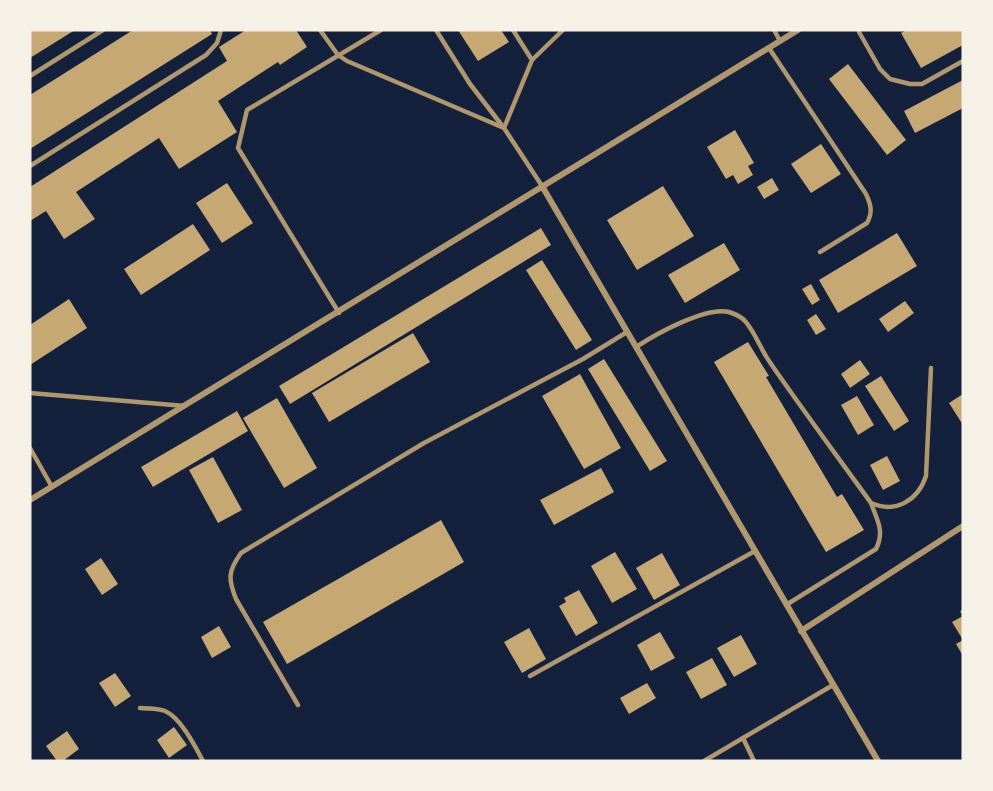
<svg xmlns="http://www.w3.org/2000/svg" width="993" height="791" font-family="Mulish,sans-serif">
	<rect width="100%" height="100%" fill="#14213d"/>
	<g fill="#c6a872">
		<polygon points="30,30 75,30 30,58"/>
		<polygon points="133,30 210,30 212,34 30,149 30,95"/>
		<polygon points="246,30 296,30 307,47 280,65 278,62 218,101 237,132 179,169 159,138 76,192 95,219 64,239 46,211 30,221 30,187 227,61 219,47"/>
		<polygon points="458,30 501,30 509,42 478,61"/>
		<polygon points="907,30 963,30 963,45 921,68 901,33"/>
		<polygon points="848,64 906,140 887,155 829,79"/>
		<polygon points="963,80 963,108 915,133 904,111"/>
		<polygon points="735,130 754,163 748,166 753,175 738,184 733,175 726,179 707,147"/>
		<polygon points="821,144 841,174 811,193 791,164"/>
		<polygon points="772,178 779,190 764,199 757,187"/>
		<polygon points="227,183 253,223 222,243 196,203"/>
		<polygon points="663,186 694,236 637,270 607,220"/>
		<polygon points="193,224 210,250 141,295 124,269"/>
		<polygon points="541,228 551,245 290,404 279,386"/>
		<polygon points="897,233 917,266 838,313 819,280"/>
		<polygon points="724,243 740,270 685,303 668,275"/>
		<polygon points="542,260 592,340 576,350 526,270"/>
		<polygon points="811,284 820,300 812,305 802,289"/>
		<polygon points="69,299 87,328 30,365 30,325"/>
		<polygon points="905,301 914,313 888,332 879,319"/>
		<polygon points="816,314 826,329 816,335 807,320"/>
		<polygon points="413,333 430,362 329,422 312,393"/>
		<polygon points="748,342 769,376 766,377 837,497 842,494 864,530 826,552 714,362"/>
		<polygon points="604,359 667,461 650,471 588,369"/>
		<polygon points="860,360 870,374 850,388 841,374"/>
		<polygon points="580,374 621,448 584,469 542,396"/>
		<polygon points="881,376 909,421 894,431 865,386"/>
		<polygon points="963,394 963,425 949,403"/>
		<polygon points="857,396 874,425 858,435 841,405"/>
		<polygon points="277,398 317,468 284,488 243,418"/>
		<polygon points="237,411 248,431 153,487 141,467"/>
		<polygon points="887,456 900,481 883,490 870,465"/>
		<polygon points="213,457 242,510 218,523 189,470"/>
		<polygon points="601,468 614,492 554,525 540,500"/>
		<polygon points="441,520 464,562 287,664 263,622"/>
		<polygon points="615,552 637,589 612,603 591,566"/>
		<polygon points="662,553 680,585 654,600 636,568"/>
		<polygon points="101,558 118,584 102,595 85,569"/>
		<polygon points="579,590 598,623 576,636 559,606 566,602 564,598"/>
		<polygon points="963,610 963,656 956,644 963,640 952,622 963,616 960,611"/>
		<polygon points="219,626 231,647 212,658 201,637"/>
		<polygon points="529,628 546,659 522,673 504,642"/>
		<polygon points="660,632 675,658 651,671 637,645"/>
		<polygon points="741,635 757,664 734,677 717,648"/>
		<polygon points="712,658 727,685 701,699 686,672"/>
		<polygon points="115,673 131,696 115,707 99,683"/>
		<polygon points="647,683 656,698 629,714 620,698"/>
		<polygon points="174,727 187,745 169,758 157,740"/>
		<polygon points="67,731 79,749 63,761 57,761 46,746"/>
	</g>
	<g fill="none" stroke-linecap="round" stroke-linejoin="round">
		<g stroke="#b1986c" stroke-width="4.5">
			<polyline points="320,30 338,55 347,61 504,128 532,60 513,30"/>
			<polyline points="436,30 470,84 504,128 542,186"/>
			<polyline points="774,30 780,41"/>
			<polyline points="859,32 880,69 890,79 910,84 922,84 963,61"/>
			<path d="M769,48L866,194C871,205 873,212 867,223L820,252"/>
			<polyline points="532,60 563,30"/>
			<polyline points="30,76 103,30"/>
			<polyline points="30,166 206,55 217,43 221,30"/>
			<polyline points="339,313 238,148 247,110 381,30"/>
			<path d="M636,347C656,334 706,306 729,312C735,314 741,316 745,321C755,332 760,348 769,361C802,409 837,456 871,503C896,514 918,500 926,476L931,368"/>
			<polyline points="30,393 185,406"/>
			<polyline points="30,448 52,487"/>
			<path d="M786,605L876,549C885,531 877,520 871,503"/>
			<polyline points="530,676 755,551"/>
			<path d="M298,705L236,599C228,579 228,571 241,553L424,443L583,359L627,332"/>
			<path d="M140,708C148,709 157,708 165,711C181,718 195,746 203,761"/>
			<polyline points="743,738 754,761"/>
			<polyline points="704,761 833,685"/>
		</g>
		<g stroke="#b1986c" stroke-width="6">
			<polyline points="542,186 878,761"/>
			<polyline points="30,500 798,30"/>
			<polyline points="801,631 963,526"/>
		</g>
	</g>
	<rect width="993" height="791" fill="none" stroke="#f6f1e7" stroke-width="63"/>
</svg>
